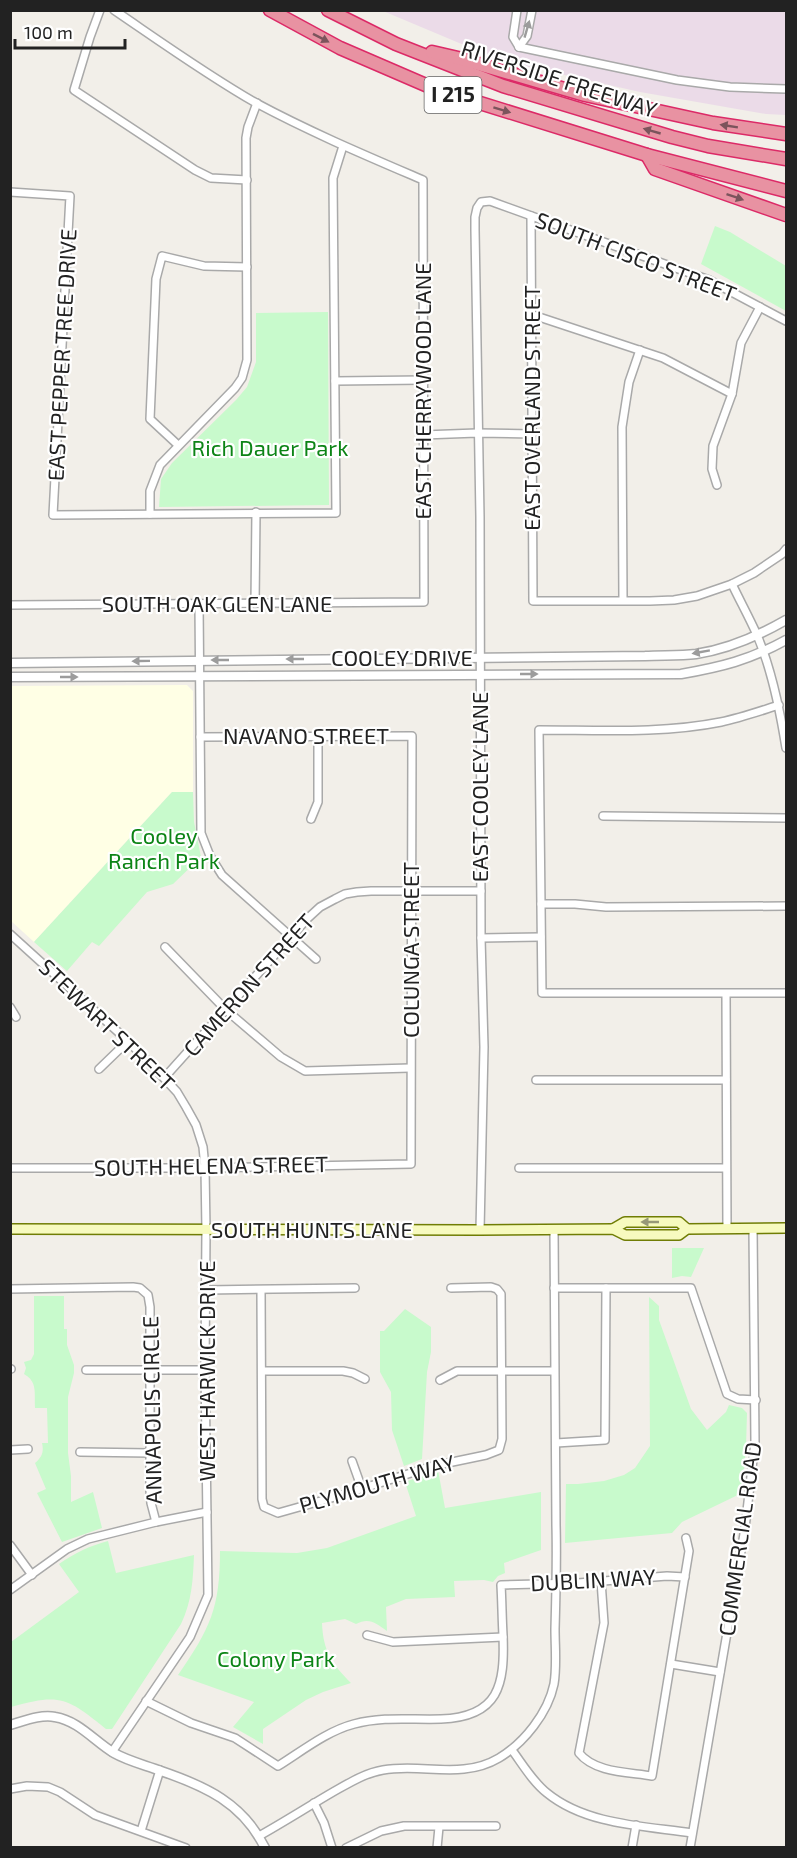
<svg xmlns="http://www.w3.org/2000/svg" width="797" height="1858" font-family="'Exo 2',sans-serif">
	<rect width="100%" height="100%" fill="#f2efe9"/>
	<polygon fill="#ebdbe8" points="383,11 786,11 786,115 766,114 640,92 502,61"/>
	<polygon fill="#ffffe5" points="187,685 193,691 193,792 172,792 34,942 11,921 11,686"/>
	<g fill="#c8facc">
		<polygon points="715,226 730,232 786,266 786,311 701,264"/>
		<polygon points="328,312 329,505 159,507 161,479 172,463 236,400 247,387 256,362 256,313"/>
		<polygon points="172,792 193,792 194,822 201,857 173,884 147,892 99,946 92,942 67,971 34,942"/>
		<polygon points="672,1248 704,1248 691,1277 682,1276 672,1278"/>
		<path d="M34,1296H64V1329H67V1345L74,1365V1373L68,1397V1453L71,1476V1502L93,1492L102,1528L62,1542L37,1493L46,1489L35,1463C42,1457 44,1452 42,1443H48L47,1408H35C34,1393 38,1382 24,1374L26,1368L24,1362L31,1360L34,1354Z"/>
		<polygon points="649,1297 659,1306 659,1320 691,1409 707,1430 726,1412 729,1405 742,1408 747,1413 746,1447 742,1493 682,1522 672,1533 565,1543 566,1484 578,1484 604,1481 624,1475 635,1468 650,1446"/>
		<polygon points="405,1309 431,1327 431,1352 427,1372 422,1459 404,1466 392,1430 391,1392 380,1372 380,1331 384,1331"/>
		<path d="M438,1470L445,1508L541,1492V1550L504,1563L505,1573L498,1576L493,1582L484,1580L454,1581L455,1597L406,1599L386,1607L387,1631C376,1623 369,1617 356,1624L345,1619L322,1623C323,1651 332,1664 351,1683L323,1692L306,1700L263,1729V1744L233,1727L254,1702L178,1675C210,1629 220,1608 220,1551L297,1553L327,1548L416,1516L405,1482Z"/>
		<path d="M108,1541L116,1573L194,1555C193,1580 192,1601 181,1624L112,1729H106C67,1698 61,1693 11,1707V1642L79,1592L59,1564C75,1553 89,1546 108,1541Z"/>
	</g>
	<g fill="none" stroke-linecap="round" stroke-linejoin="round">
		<g stroke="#a9a9a9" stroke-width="10">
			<g id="minor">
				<polyline points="100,10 90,37 74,90 195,170 211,178 247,180"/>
				<polyline points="517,10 513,37 519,47"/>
				<polyline points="519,47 677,80 730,87 786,89"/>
				<polyline points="519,47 527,36 532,10"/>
				<polyline points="10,192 70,196 53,515 336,513 333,178 343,146"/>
				<polyline points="531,216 533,601 650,601 674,600 697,596 732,584 754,573 782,554 786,549"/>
				<polyline points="533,315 663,358 732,394"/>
				<polyline points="335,381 424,380"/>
				<polyline points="423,435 477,433 532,434"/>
				<polyline points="178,445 150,419 156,279 162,256 204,266 247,267"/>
				<polyline points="717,485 712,469 713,446 732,394 741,343 760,307"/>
				<polyline points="150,514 150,491 160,465 235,388 242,378 247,360 246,138 248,127 257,103"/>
				<path d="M732,584C740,601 749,617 757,635C772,670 780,710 786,748"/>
				<polyline points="623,600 622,427 629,382 640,350"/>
				<polyline points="199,604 201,833 210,856 222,875 316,959"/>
				<polyline points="255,604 256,512"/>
				<path d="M10,605L424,602L423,180C367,156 310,132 256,103C207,75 161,42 114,10"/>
				<path d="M779,705C760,711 740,718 721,722C661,734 599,730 539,730L542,993H786"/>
				<polyline points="603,816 786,818"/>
				<polyline points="311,819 318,802 318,736"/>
				<polyline points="541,904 575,904 606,907 786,906"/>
				<polyline points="10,934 128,1041 164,1078 177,1092 186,1107 196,1125 203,1147 205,1168 206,1230 205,1370 208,1595 190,1637 112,1752"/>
				<polyline points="481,938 541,937"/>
				<polyline points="165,947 226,1010 281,1057 305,1071 410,1068"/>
				<polyline points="726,994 727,1229"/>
				<polyline points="10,1007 16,1017"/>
				<polyline points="99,1069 128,1041"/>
				<polyline points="164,1078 308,918 320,907 335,899 345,894 357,892 371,891 481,891"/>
				<polyline points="536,1080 726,1080"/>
				<polyline points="10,1168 205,1168 411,1164 412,736 200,737"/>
				<polyline points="519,1168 726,1168"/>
				<polyline points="480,1230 484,1047 481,938 480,517 475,230 475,217 477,208 481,202 490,201 709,280 786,321"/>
				<polyline points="554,1288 691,1288 727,1394 738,1399 756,1400"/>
				<polyline points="10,1289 133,1287 140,1288 148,1295 150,1307 150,1491 151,1503 156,1522"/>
				<polyline points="206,1290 355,1288"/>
				<polyline points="261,1290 262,1499 264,1507 278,1513 342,1495 433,1466 486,1455 499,1450 502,1439 501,1294 497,1289 491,1287 451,1288"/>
				<polyline points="10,1369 11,1369"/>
				<polyline points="86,1370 205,1370"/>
				<polyline points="262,1371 343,1371 353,1373 365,1379"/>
				<polyline points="440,1380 457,1371 554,1371"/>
				<polyline points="556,1443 605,1440 606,1288"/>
				<polyline points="10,1450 28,1449"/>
				<polyline points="80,1452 150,1453"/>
				<polyline points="352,1461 362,1489"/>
				<polyline points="10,1545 32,1575"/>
				<path d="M601,1581L604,1623L579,1753C595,1773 629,1772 652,1776L689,1551L686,1538"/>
				<polyline points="10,1590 67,1549 88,1539 156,1522 207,1512"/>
				<polyline points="367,1635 393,1642 503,1637"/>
				<polyline points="671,1664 720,1672"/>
				<path d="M146,1701L191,1723L235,1738L278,1766C302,1751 327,1731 354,1724C384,1716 411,1720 441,1719C499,1717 505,1685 503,1635C502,1618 502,1602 501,1585L578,1583L667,1576L685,1577"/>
				<path d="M512,1750C523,1765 533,1782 547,1793C586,1825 645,1826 692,1833"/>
				<polyline points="10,1789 27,1786 48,1787 60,1792 95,1815 186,1848"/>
				<polyline points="314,1803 324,1823 332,1848"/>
				<polyline points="141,1831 160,1770"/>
				<path d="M259,1836C284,1822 309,1806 333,1792C349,1783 365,1773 383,1770C422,1763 462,1780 499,1758C524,1743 548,1713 554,1684C557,1666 555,1647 555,1629C556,1594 557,1560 556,1525C555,1426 555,1328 554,1229"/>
				<polyline points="346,1848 381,1831 404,1826 496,1826"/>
				<polyline points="437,1848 439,1827"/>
				<polyline points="632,1848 636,1825"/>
				<polyline points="690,1848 745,1528 755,1442 753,1228"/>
			</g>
		</g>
		<g stroke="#a9a9a9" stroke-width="11">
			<g id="tertiary">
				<path d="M10,663L645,656C662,655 679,656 696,654C729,649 758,636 786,620"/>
				<path d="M10,677L681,674C721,667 750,660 786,640"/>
				<path d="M10,1725C24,1721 41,1714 55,1717C79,1721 94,1741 114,1753C128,1761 145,1765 161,1771C205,1786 243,1803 265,1848"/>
			</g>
		</g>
		<g stroke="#707d05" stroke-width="12">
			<g id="secondary">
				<polyline points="10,1229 480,1230 613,1229 625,1235 679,1235 687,1229 786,1228"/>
				<polyline points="613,1229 625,1222 679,1222 687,1229"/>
			</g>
		</g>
		<g stroke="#dc2a67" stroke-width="15">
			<g id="motorway">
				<polyline points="270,10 340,48 435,89 647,155 786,191"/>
				<polyline points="328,10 396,44 503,86 672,137 708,146 786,159"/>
				<polyline points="432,52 458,58 585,95 713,123 786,134"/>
				<polyline points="647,155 655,169 786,215"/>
			</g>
		</g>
		<use href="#minor" stroke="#fff" stroke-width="7"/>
		<use href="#tertiary" stroke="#fff" stroke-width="8"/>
		<use href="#secondary" stroke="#f7fabf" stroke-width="9"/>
		<use href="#motorway" stroke="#e892a2" stroke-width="12"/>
	</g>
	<defs><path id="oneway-solid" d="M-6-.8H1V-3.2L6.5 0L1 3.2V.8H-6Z" transform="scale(1.5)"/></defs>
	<g fill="#9c9c9c">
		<use href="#oneway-solid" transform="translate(527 29) rotate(-74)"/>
		<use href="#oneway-solid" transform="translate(701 652) rotate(170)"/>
		<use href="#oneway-solid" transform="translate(295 659) rotate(180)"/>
		<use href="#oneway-solid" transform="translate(220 660) rotate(180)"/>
		<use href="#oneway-solid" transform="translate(141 661) rotate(179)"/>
		<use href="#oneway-solid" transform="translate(529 674)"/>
		<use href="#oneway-solid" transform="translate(69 677)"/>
	</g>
	<g fill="#7b545c">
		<use href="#oneway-solid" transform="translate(321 38) rotate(27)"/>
		<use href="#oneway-solid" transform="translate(502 110) rotate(17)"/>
		<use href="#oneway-solid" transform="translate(729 126) rotate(-171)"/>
		<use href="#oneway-solid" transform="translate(652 131) rotate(-164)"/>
		<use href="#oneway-solid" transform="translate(735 197) rotate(19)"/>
	</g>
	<use fill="#979978" href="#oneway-solid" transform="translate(650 1222) rotate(180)"/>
	<g text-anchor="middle" stroke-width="4.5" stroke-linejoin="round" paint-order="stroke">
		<rect fill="#fff" stroke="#646464" stroke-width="1.5" x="424.5" y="77" width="57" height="36" rx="4.5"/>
		<g font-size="21" font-weight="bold" fill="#222">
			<text x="453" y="102">I 215</text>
		</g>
		<g font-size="22" fill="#222" stroke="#fff">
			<text transform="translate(559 79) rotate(18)" y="8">RIVERSIDE FREEWAY</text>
			<text transform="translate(636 257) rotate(21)" y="8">SOUTH CISCO STREET</text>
			<text transform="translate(62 355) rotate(-87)" y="8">EAST PEPPER TREE DRIVE</text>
			<text transform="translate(423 391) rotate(-90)" y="8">EAST CHERRYWOOD LANE</text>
			<text transform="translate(532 408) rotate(-90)" y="8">EAST OVERLAND STREET</text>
			<text x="217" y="612">SOUTH OAK GLEN LANE</text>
			<text x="402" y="666">COOLEY DRIVE</text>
			<text x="306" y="744">NAVANO STREET</text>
			<text transform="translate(480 787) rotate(-90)" y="8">EAST COOLEY LANE</text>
			<text transform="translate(411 950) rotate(-90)" y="8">COLUNGA STREET</text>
			<text transform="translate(249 985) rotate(-48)" y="8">CAMERON STREET</text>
			<text transform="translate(107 1025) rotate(44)" y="8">STEWART STREET</text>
			<text transform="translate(211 1166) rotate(-1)" y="8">SOUTH HELENA STREET</text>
			<text x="312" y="1238">SOUTH HUNTS LANE</text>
			<text transform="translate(207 1371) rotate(-90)" y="8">WEST HARWICK DRIVE</text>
			<text transform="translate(152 1410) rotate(-91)" y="8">ANNAPOLIS CIRCLE</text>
			<text transform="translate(377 1484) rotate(-16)" y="8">PLYMOUTH WAY</text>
			<text transform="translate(740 1539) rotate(-82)" y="8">COMMERCIAL ROAD</text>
			<text transform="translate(593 1580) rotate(-3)" y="8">DUBLIN WAY</text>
		</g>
		<g font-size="22" fill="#0c8416" stroke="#fff">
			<text x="270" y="456">Rich Dauer Park</text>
			<text x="164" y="844">Cooley<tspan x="164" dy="25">Ranch Park</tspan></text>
			<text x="276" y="1667">Colony Park</text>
		</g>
	</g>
	<rect width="797" height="1858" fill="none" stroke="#222222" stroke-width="24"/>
	<path d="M15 39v9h110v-9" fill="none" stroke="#222222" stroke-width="3"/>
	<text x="24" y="39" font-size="18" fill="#222222" stroke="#ffffff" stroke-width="4.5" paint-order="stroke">100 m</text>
</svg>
